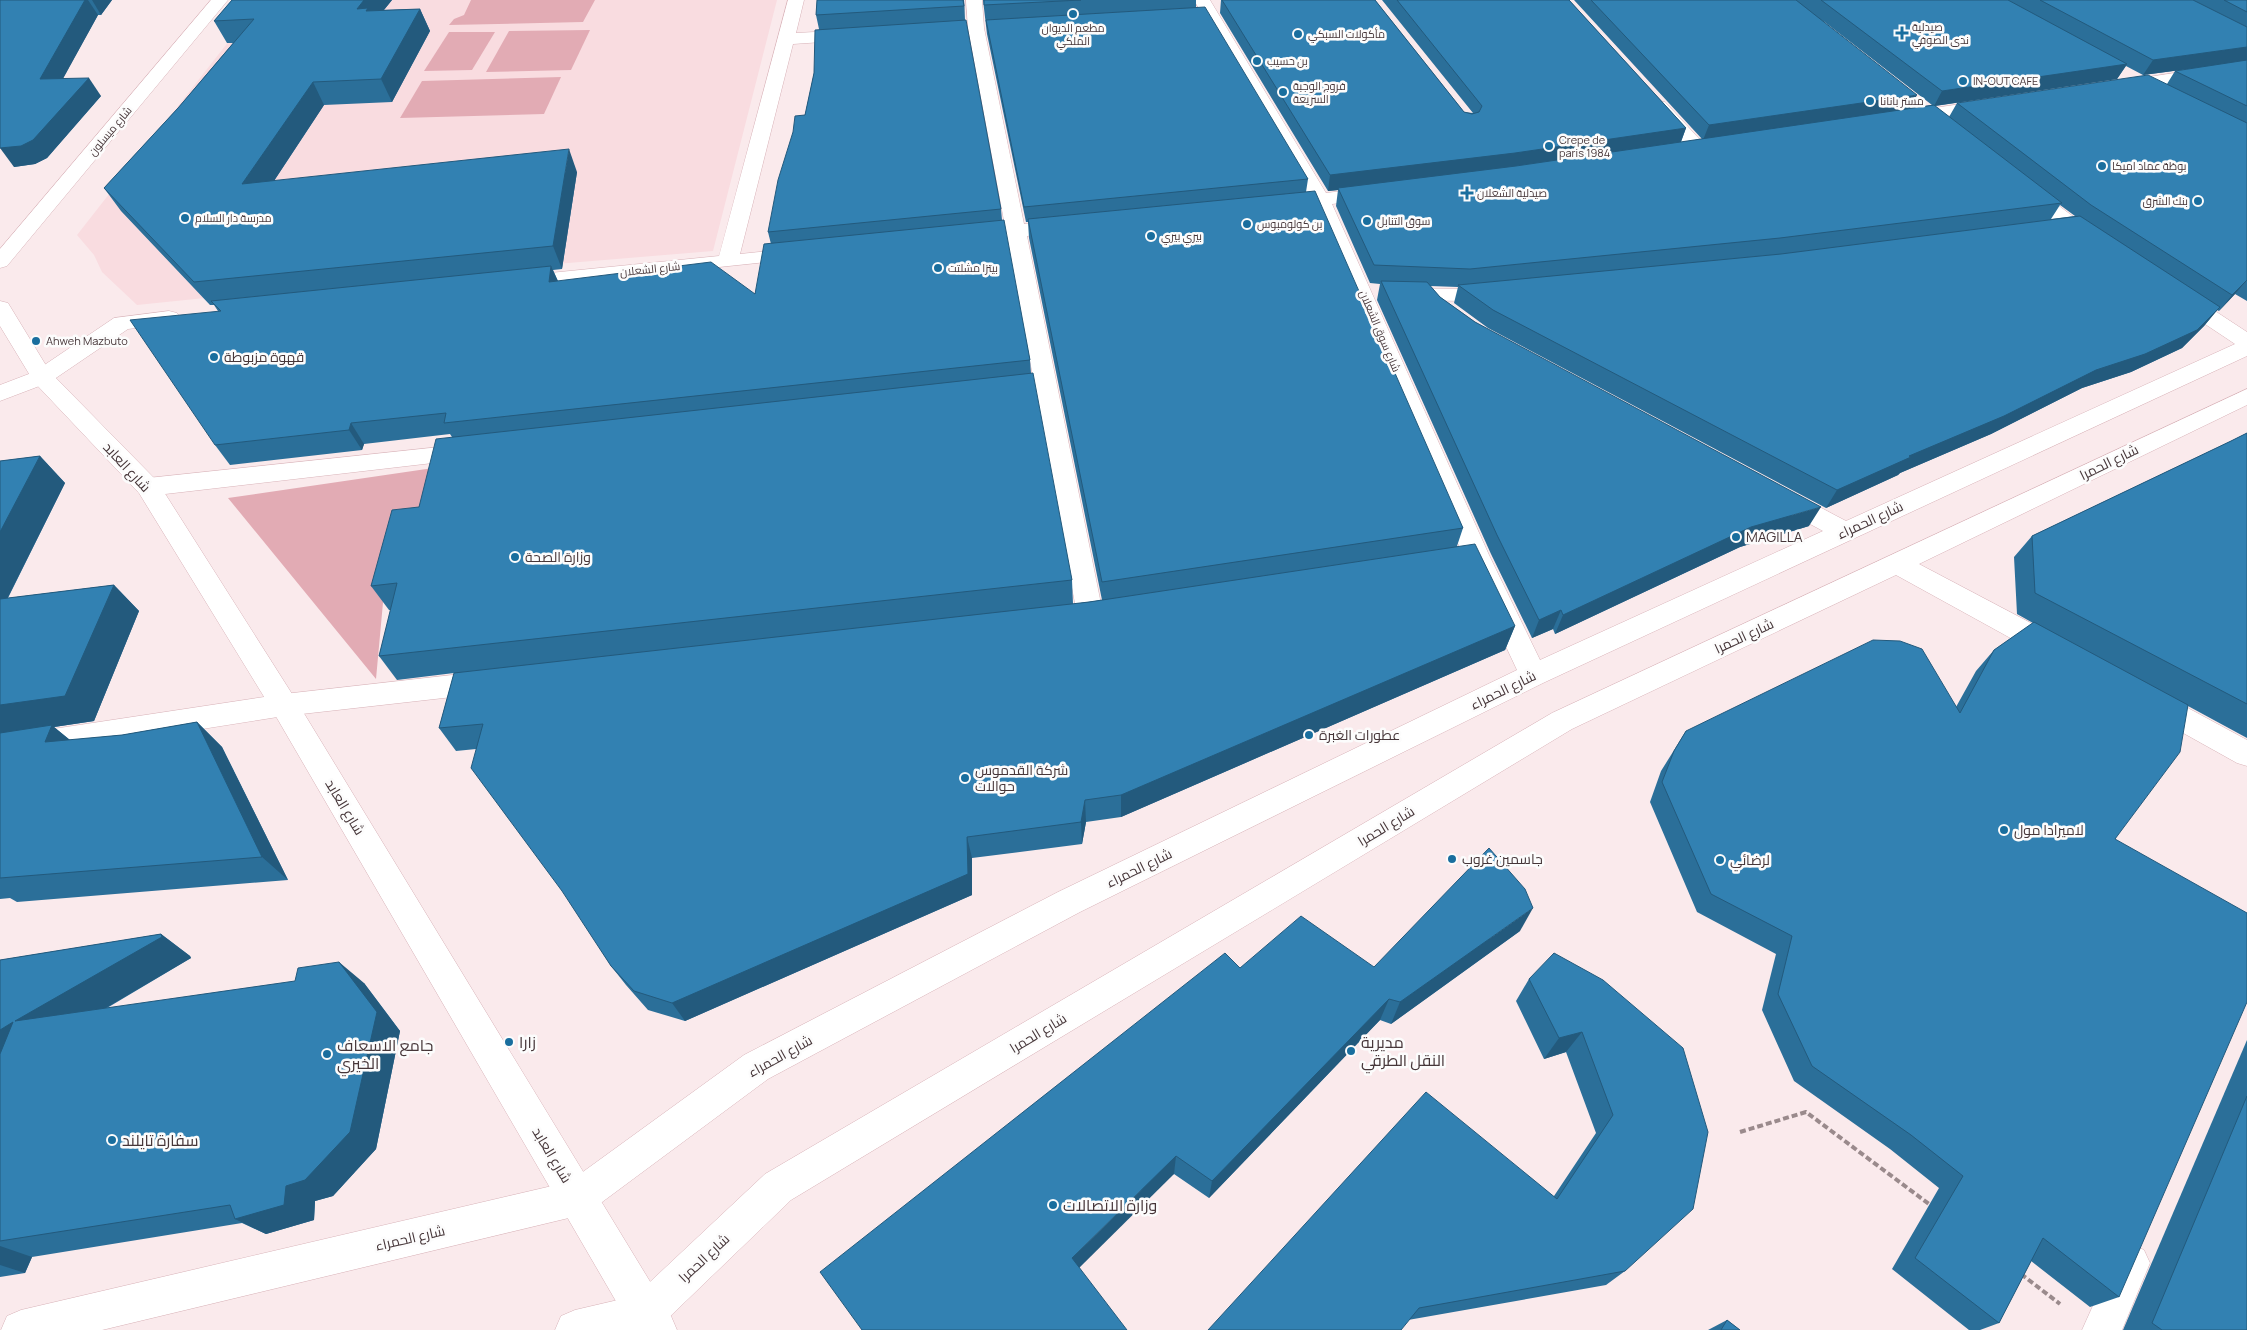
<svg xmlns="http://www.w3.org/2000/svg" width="2247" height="1330" font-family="Manrope,Cairo,sans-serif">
	<rect width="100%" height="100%" fill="#faeaec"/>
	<polygon fill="#f9dce0" points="261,0 777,0 713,251 460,272 137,305 102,272 94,255 77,235"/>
	<g fill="#e2abb4">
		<polygon points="471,0 595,0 583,22 449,25 454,19 464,15"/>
		<polygon points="590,30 571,70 486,72 509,31"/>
		<polygon points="449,32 495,32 472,70 424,71"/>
		<polygon points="561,77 544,114 400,118 422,81"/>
		<polygon points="440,467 425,517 390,526 376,679 228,498"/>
	</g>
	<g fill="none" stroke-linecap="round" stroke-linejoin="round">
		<g stroke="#d8b2b8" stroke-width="1">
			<g id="minor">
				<polygon points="211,0 228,0 7,266 0,268 0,249"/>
				<polygon points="788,0 804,0 796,33 852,30 858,31 860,35 858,39 852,40 793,44 740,254 798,248 805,250 808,254 805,258 520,288 513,286 510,282 513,278 520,276 719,256"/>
				<polygon points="966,0 982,0 984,28 1024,224 1066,220 1073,222 1076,226 1073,230 1027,236 1103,614 1099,621 1090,624 1081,621 1077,614 1036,396 998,400 990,398 987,393 990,388 1034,382 1007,238 970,242 963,240 960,236 963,232 1005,226 968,28"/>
				<polygon points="1194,0 1210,0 1326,193 1375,187 1382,189 1385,193 1382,197 1375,199 1332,204 1489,555 1540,660 1823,531 1773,504 1770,498 1773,492 1782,489 1791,492 1846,521 2235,344 2172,302 2168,297 2172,292 2179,291 2186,292 2247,332 2247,356 1543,683 1080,912 768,1079 590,1211 577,1216 102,1330 1,1330 7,1316 21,1310 569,1182 744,1055 1058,892 1517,670 1463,555 1314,206 1283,210 1276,208 1273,204 1276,200 1308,195"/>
				<polygon points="2247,62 2247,72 2122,91 2116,90 2113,86 2116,82 2122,81"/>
				<polygon points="1988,100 1994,101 1997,105 1994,109 1907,122 1901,121 1898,117 1901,113 1907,112"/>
				<polygon points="1659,101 1665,102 1704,144 1706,148 1704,152 1697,154 1690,152 1653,110 1650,106 1653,102"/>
				<polygon points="2025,184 2032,186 2098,235 2101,239 2098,243 2091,245 2084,243 2018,194 2015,190 2018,186"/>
				<polygon points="1492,286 1499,288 1503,292 1499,296 1465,301 1403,300 1396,299 1392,294 1396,289 1403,288 1465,289"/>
				<polygon points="169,311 177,313 180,318 177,323 128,329 50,382 0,401 0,385 34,372 114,318"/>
				<polygon points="2247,389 2247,405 1919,564 2065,641 2069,649 2065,657 2055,660 2045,657 1896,575 1572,729 791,1200 659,1327 651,1330 555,1330 561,1316 575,1310 635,1296 765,1174 1552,713"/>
				<polygon points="468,444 476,446 480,452 476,458 148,496 139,493 136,487 139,481 148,478"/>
				<polygon points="488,671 498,674 502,682 498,690 488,693 284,716 0,761 0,737 284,694"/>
				<polygon points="2152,691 2162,694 2247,740 2247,766 2237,763 2142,710 2138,702 2142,694"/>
				<polygon points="2131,1244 2144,1250 2150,1263 2122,1330 2082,1330 2118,1250"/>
			</g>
		</g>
		<g stroke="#d8b2b8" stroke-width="1">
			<polygon id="major" points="0,301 8,303 50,372 157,481 294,697 671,1316 677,1330 634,1330 631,1327 274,713 139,493 34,382 0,326"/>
		</g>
		<g stroke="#9a8a8c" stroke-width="4" stroke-dasharray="6 3" stroke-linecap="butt">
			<polyline points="1740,1132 1806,1112 1933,1207"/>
			<polyline points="2021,1274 2060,1304"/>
		</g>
		<use href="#minor" fill="#fff" fill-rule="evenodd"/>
		<use href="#major" fill="#fff" fill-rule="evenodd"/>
	</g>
	<g fill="#2b6f99" fill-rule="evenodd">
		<polygon points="0,0 112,0 101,15 98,15 63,78 101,96 47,158 35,164 14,167"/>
		<polygon points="232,0 392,0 384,10 420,9 430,31 392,102 324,105 274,181 577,172 562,269 553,270 558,281 755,294 771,244 768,232 805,115 814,73 819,29 816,15 817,0 964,0 965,20 1001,209 1002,220 1030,360 1031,373 1072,580 1073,604 1102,600 1029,238 1028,222 1026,222 987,34 983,0 1196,0 1196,8 1308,179 1306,192 1463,528 1457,546 1515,626 1505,650 1121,817 1086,822 1082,844 972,858 972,895 685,1021 648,1010 626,985 611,966 476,749 456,751 439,728 454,673 397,680 379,656 391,610 389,610 371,586 419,507 452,437 450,434 364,444 362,450 230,465 215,445 218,311 214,305 210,305 121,211 104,188 178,108 233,43 227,43 214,21"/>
		<path d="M1221,0H1375L1464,112L1473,113L1382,0H1569L1686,128L1681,142L1702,139L1574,0H2247V301L2235,294L2219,311L2217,310L2204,326L2182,348L2131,372L2082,388L1991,434L1900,473L1898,475L1826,508L1488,328L1454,303L1458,287L1430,286L1440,297L1475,322L1809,526L1740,547L1555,634L1553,629L1532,638L1491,554L1377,300L1380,284L1370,283L1336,206L1338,190L1328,191L1220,13ZM1822,20L1932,105L1910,108ZM2126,66L2143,75L2204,67L2175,71L2167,84L1957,103L1949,117L1935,106L2117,79ZM2060,205L2075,216L2051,219Z"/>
		<polygon points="2247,433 2247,738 2188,706 2115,839 2119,1297 2090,1307 2031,1261 1999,1323 1980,1330 1969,1330 1892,1269 1939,1188 1890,1149 1794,1081 1762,1010 1776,954 1697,912 1650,802 1661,771 1686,731 1956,707 1976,671 1994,650 2033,623 2017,614 2014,557 2032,536 2231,441"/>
		<polygon points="40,456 65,483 8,598 114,585 139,611 94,721 54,727 70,740 122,735 197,722 222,747 288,880 17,902 10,898 0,899 0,461"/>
		<polygon points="1520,931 1391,1024 1380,1020 1209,1198 1174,1174 862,1330 1240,968 1374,967"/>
		<polygon points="161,934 190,956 191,958 107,1008 364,983 400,1031 376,1149 333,1196 315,1201 314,1220 266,1234 242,1223 32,1257 25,1273 0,1277 0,960"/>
		<polygon points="1529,979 1603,980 1625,1271 1606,1285 1408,1320 1208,1330 1554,1196 1596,1133 1566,1052 1544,1059 1516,1001"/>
		<polygon points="2247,1040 2247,1330 2123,1330"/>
		<polygon points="1727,1320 1740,1330 1708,1330"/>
	</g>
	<g fill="#235a7d">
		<polygon points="85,0 88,0 98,15 53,97 40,79"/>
		<polygon points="92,0 112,0 101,15"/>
		<polygon points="364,0 392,0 374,22 357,9"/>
		<polygon points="963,0 964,0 965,21 964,6"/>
		<polygon points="420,9 430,31 392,102 381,79"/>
		<polygon points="2247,47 2247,61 2143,75 2153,60"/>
		<polygon points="2127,64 2117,79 1934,106 1942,91"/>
		<polygon points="89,78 101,96 47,158 35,164 14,167 0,148"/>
		<polygon points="313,82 324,105 256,208 242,184"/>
		<polygon points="1917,95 1909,110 1703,140 1709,125"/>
		<polygon points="1686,128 1680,144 1339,190 1338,188 1338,190 1328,191 1330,175"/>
		<polygon points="569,149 577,172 562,269 553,246"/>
		<polygon points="551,266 560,286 549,282"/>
		<polygon points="2247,280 2235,294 2219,311 2232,295"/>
		<polygon points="2220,307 2204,326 2182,348 2131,372 2082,388 1991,434 1900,473 1898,475 1826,508 1837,490"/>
		<polygon points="351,423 364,444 362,450 349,430"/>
		<polygon points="40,456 65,483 0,613 0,532"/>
		<polygon points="1821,507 1809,526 1740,547 1555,634 1563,615 1751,527"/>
		<polygon points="114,585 139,611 94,721 54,727 82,750 0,735 0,705"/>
		<polygon points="1561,610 1553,629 1532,638 1539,620"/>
		<polygon points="1515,626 1505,650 1121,817 1121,795"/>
		<polygon points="197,722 222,747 288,880 262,857"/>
		<polygon points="1085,800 1086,822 1082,844 1081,822"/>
		<polygon points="967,837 972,858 972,895 685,1021 672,1003"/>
		<polygon points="1533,908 1520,931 1391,1024 1400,1002"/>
		<polygon points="161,934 190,956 191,958 51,1040 15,1021"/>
		<polygon points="339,962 364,983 400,1031 376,1149 333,1196 315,1201 314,1220 266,1234 235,1219 286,1186"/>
		<polygon points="1389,999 1380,1020 1209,1198 1212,1181"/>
		<polygon points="13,1022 0,1070 0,1030"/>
		<polygon points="1582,1032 1566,1052 1544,1059 1559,1038"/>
		<polygon points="1176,1156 1174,1174 1074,1273 1072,1258"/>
		<polygon points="0,1246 32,1257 25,1273 0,1265"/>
	</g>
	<g fill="#3281b2" stroke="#235a7d">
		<polygon points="0,0 85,0 40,79 89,78 33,140 21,146 0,148"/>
		<polygon points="232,0 364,0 357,9 368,8 366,11 420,9 381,79 313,82 242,184 569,149 553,246 194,282 104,188 178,108 254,19 214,21"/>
		<polygon points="817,0 963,0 964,6 816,15"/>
		<polygon points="984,0 1081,0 984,5"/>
		<polygon points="1222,0 1375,0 1464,112 1472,114 1479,112 1482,106 1397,0 1569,0 1686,128 1515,153 1330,175"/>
		<polygon points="1591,0 1796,0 1917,95 1709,125"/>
		<polygon points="1821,0 2008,0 2127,64 1942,91"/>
		<polygon points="2040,0 2193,0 2247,27 2247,47 2153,60"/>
		<polygon points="2224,0 2247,0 2247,12"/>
		<polygon points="1205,7 1308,179 1024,207 986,20"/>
		<polygon points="966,20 1001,209 768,232 778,180 793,132 795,116 805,115 814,73 815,30"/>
		<polygon points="2247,60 2247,106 2175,71"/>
		<polygon points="2148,75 2247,123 2247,280 2232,295 2091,205 1957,103"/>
		<polygon points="1934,105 2062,203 1780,238 1470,269 1374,265 1338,188 1516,166"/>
		<polygon points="1315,191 1463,528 1102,582 1028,219"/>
		<polygon points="2080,216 2220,307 2197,330 2145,354 2096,370 2004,416 1909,456 1911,457 1837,490 1493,310 1458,285 1781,254"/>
		<polygon points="1004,220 1030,360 444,423 446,413 351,423 349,430 215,445 130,320 221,311 211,301 551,266 549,282 711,262 755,294 764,244"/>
		<polygon points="1381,281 1427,282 1440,297 1475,322 1821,507 1751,527 1563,615 1561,610 1539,620 1497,535"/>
		<polygon points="1033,373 1072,580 379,656 397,583 371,586 392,510 419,507 436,439"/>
		<polygon points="2247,433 2247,704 2035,593 2032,536 2231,441"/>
		<polygon points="40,456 0,532 0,461"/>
		<polygon points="1475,544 1515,626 1121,795 1085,800 1081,822 967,837 968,874 672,1003 634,991 611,966 562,891 471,768 483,724 439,728 454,673 1089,602"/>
		<polygon points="114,585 65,696 0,705 0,599"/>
		<polygon points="2034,622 2188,705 2180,752 2115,839 2247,913 2247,1002 2119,1297 2043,1238 1999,1323 1915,1258 1963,1176 1911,1135 1812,1066 1778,994 1792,936 1711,894 1662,782 1674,751 1686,731 1873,640 1900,641 1922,649 1960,713 1994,650"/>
		<polygon points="197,722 262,857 0,878 0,733 52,725 45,742 122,735"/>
		<polygon points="1489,848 1525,889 1533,908 1400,1002 1389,999 1212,1181 1176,1156 1072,1258 1127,1330 862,1330 820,1272 1225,953 1240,968 1301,916 1374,967"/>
		<polygon points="161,934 162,937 15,1021 295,981 298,968 339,962 377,1012 350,1132 305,1180 286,1186 284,1205 235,1219 230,1205 0,1241 0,1054 13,1022 0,1030 0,960"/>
		<polygon points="1554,953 1603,980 1683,1048 1708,1132 1693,1209 1625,1271 1419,1308 1401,1330 1208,1330 1426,1092 1557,1199 1613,1115 1582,1032 1559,1038 1529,979"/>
		<polygon points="2247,1096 2247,1330 2162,1330 2152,1323"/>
		<polygon points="1727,1320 1740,1330 1721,1330"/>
	</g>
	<g fill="#196e9e" stroke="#fcfcfc" stroke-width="2">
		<circle cx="1073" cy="14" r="5"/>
		<path d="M1899.5 25.5h5v5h5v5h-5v5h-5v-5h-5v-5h5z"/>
		<circle cx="1298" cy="34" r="5"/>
		<circle cx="1257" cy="61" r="5"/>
		<circle cx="1963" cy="81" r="5"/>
		<circle cx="1283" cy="92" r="5"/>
		<circle cx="1870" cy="101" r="5"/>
		<circle cx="1549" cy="146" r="5"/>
		<circle cx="2102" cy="166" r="5"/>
		<path d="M1464.5 185.5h5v5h5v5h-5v5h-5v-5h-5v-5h5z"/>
		<circle cx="2198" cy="201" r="5"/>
		<circle cx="185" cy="218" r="5"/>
		<circle cx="1367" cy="221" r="5"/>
		<circle cx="1247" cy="224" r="5"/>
		<circle cx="1151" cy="236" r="5"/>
		<circle cx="938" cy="268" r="5"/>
		<circle cx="36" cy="341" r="5"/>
		<circle cx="214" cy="357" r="5"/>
		<circle cx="1736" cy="537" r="5"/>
		<circle cx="515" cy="557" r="5"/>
		<circle cx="1309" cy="735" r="5"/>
		<circle cx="965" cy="778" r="5"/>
		<circle cx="2004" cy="830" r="5"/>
		<circle cx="1452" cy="859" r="5"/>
		<circle cx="1720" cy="860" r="5"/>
		<circle cx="509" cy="1042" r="5"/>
		<circle cx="1351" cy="1051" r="5"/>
		<circle cx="327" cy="1054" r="5"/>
		<circle cx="112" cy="1140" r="5"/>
		<circle cx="1053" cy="1205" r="5"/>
	</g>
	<g text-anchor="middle" stroke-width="5" stroke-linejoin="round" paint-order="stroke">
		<g font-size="11" fill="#463639" stroke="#fcfcfc" text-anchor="start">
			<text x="1912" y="31">صيدلية<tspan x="1912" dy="13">ندى الصوفي</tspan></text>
			<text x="1073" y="32" text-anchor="middle">مطعم الديوان<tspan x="1073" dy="13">الملكي</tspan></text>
			<text x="1308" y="38">مأكولات السبكي</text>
			<text x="1267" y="65">بن حسيب</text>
			<text x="1973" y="85">IN-OUT CAFE</text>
			<text x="1293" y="90">فروج الوجبة<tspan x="1293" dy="13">السريعة</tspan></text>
			<text x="1880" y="105">مستر بانانا</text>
			<text x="1559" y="144">Crepe de<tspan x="1559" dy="13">paris 1984</tspan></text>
			<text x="2112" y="170">بوظة عماد اميكا</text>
			<text x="1477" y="197">صيدلية الشعلان</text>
			<text x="2188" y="205" text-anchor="end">بنك الشرق</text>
			<text x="195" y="222">مدرسة دار السلام</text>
			<text x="1377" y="225">سوق التنابل</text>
			<text x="1257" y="228">بن كولومبوس</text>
			<text x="1161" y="240">بيري بيري</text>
			<text x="948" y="272">بيتزا مشلتت</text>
			<text x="46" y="345">Ahweh Mazbuto</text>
		</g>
		<g font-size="11" fill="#463639" stroke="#fcfcfc">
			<text transform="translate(110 131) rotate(-50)" y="4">شارع ميسلون</text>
			<text transform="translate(650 269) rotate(-6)" y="4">شارع الشعلان</text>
			<text transform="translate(1380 331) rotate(67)" y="4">شارع سوق الشعلان</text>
		</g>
		<g font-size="14" fill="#463639" stroke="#fcfcfc" text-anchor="start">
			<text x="224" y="362">قهوة مزبوطة</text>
			<text x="1746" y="542">MAGILLA</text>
			<text x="525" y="562">وزارة الصحة</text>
			<text x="1319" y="740">عطورات الغبرة</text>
			<text x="975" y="775">شركة القدموس<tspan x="975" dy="16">حوالات</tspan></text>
			<text x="2014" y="835">لاميرادا مول</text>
			<text x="1462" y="864">جاسمين غروب</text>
			<text x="1730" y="865">لرضائي</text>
		</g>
		<g font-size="14" fill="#463639" stroke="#fcfcfc">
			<text transform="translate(2109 462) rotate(-26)" y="5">شارع الحمرا</text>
			<text transform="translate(127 467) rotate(47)" y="5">شارع العابد</text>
			<text transform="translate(1870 520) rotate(-25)" y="5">شارع الحمراء</text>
			<text transform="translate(1744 636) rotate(-25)" y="5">شارع الحمرا</text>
			<text transform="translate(1503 690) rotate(-26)" y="5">شارع الحمراء</text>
			<text transform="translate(345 807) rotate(59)" y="5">شارع العابد</text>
			<text transform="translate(1386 826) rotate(-31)" y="5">شارع الحمرا</text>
			<text transform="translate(1139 868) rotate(-26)" y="5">شارع الحمراء</text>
			<text transform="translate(1038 1033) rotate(-31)" y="5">شارع الحمرا</text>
			<text transform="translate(780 1056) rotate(-29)" y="5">شارع الحمراء</text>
			<text transform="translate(552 1155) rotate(59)" y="5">شارع العابد</text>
			<text transform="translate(410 1238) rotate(-13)" y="5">شارع الحمراء</text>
			<text transform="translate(704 1258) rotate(-43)" y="5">شارع الحمرا</text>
		</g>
		<g font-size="16" fill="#463639" stroke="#fcfcfc" text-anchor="start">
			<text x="519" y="1048">زارا</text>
			<text x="1361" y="1048">مديرية<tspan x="1361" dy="18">النقل الطرقي</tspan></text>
			<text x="337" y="1051">جامع الاسعاف<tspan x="337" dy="18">الخيري</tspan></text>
			<text x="122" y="1146">سفارة تايلند</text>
			<text x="1063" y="1211">وزارة الاتصالات</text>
		</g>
	</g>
</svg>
